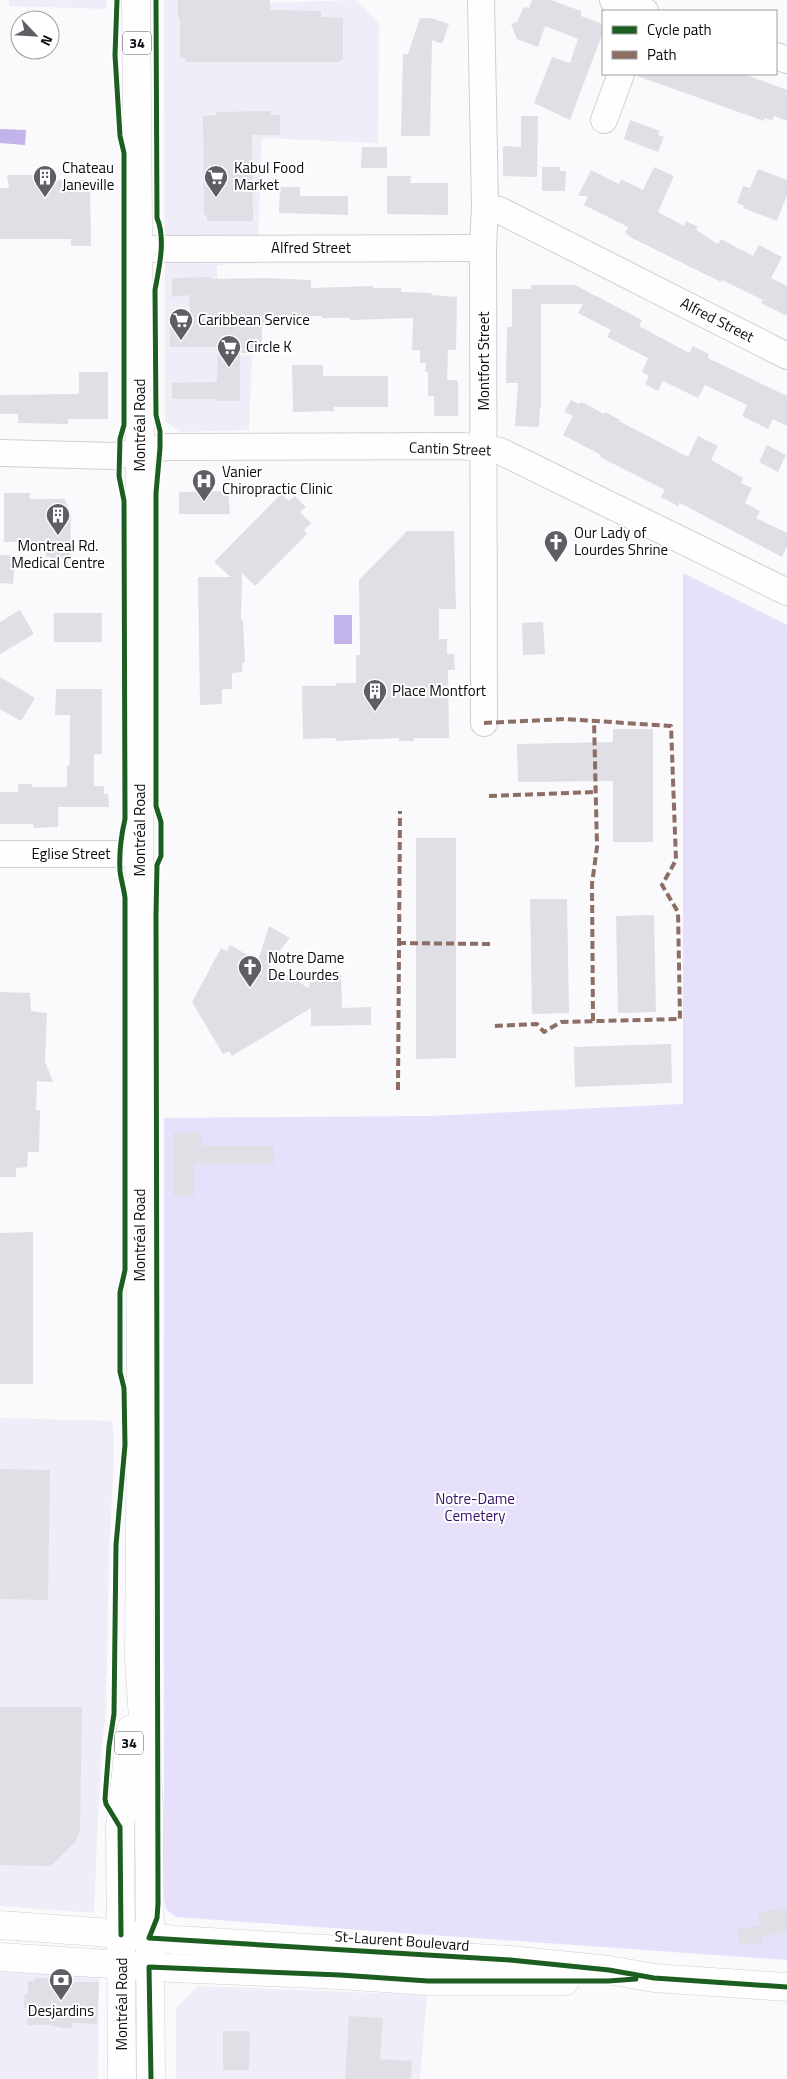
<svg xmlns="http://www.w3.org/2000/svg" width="787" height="2079" font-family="'Titillium Web',sans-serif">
	<rect width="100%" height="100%" fill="#faf9fc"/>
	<g fill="#efedf7">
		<polygon points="9,0 106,0 107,9 9,6"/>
		<polygon points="164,0 238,0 238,4 355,0 379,23 378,143 262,138 257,263 217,265 222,356 252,355 249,430 180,432 165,421"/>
		<polygon points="0,1418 113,1421 114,1464 109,1549 106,1714 101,1751 94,1913 0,1906"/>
		<polygon points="0,1972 99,1973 98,2079 0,2079"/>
		<polygon points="198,1986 427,1995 420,2079 176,2079 176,2008"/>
	</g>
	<polygon fill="#e6e0fa" points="683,573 787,625 787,1960 176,1917 166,1909 164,1896 164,1118 431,1116 683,1104"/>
	<g fill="#c2b4ea">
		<polygon points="0,129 26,130 25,145 0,143"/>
		<rect x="334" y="615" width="18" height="29"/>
	</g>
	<g fill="#e0dfe5">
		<polygon points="178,0 270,0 270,10 321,11 321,17 343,18 343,59 340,60 340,62 186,62 186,59 180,56 180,18 178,18"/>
		<polygon points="532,0 551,0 581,11 581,16 603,24 603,32 570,120 534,103 552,57 570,63 578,39 545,26 538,47 517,39 511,24 517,22 524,7 529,8"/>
		<polygon points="420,18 431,18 449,24 442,44 432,40 430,136 401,136 403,54 408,54"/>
		<polygon points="637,74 744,74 787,90 787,121 774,116 772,121 765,118 764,121 637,76"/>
		<polygon points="271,111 271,115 280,115 280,135 252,135 253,221 207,221 207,215 204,215 203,116 216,115 216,112"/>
		<polygon points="521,116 538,116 537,177 503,176 503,146 521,147"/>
		<polygon points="630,120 660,131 658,135 664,137 658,152 624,139"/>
		<polygon points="362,147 387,147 387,168 361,168"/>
		<polygon points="542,167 560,167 560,171 566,171 565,191 542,191"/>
		<polygon points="654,167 674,176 658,212 684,226 686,221 698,227 696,230 718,244 721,239 753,256 759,245 782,257 771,278 787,286 787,316 761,303 763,300 722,280 721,282 632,238 625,233 628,227 584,205 588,196 578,196 591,170 619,184 621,179 643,190"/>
		<polygon points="758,169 787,180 787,195 777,221 743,208 744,206 737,203 743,186 750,188"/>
		<polygon points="7,175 54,175 54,180 90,180 91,246 71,246 71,239 0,239 0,188 9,188"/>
		<polygon points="387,176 411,176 410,183 448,183 448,215 387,214"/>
		<polygon points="280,187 300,187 300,196 348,196 348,215 279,213"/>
		<polygon points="211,277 211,279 266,278 311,280 311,288 373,286 373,288 401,288 401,292 432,293 431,295 457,297 456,350 448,350 447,380 456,380 458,382 458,416 434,416 434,396 428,396 428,372 425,372 426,363 420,363 420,350 412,350 413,318 350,320 350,318 322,318 322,316 280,317 280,326 262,326 262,353 240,353 240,401 218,401 218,399 172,399 172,383 217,382 218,347 170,347 170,324 191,323 189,295 172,297 172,278"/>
		<polygon points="531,285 575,285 642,320 639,326 689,353 693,346 709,354 708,358 787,396 787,426 773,419 768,429 742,416 747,405 705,385 698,398 663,381 658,391 645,384 649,376 642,372 648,358 607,337 611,330 578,313 583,304 541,304 541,408 540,408 539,427 515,426 518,383 506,383 507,327 512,327 512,289 531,289"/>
		<polygon points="292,365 323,365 323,376 388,376 388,407 334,407 334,411 293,412"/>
		<polygon points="79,372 108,372 108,419 68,419 68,424 18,423 18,414 0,414 0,395 79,394"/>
		<polygon points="571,400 579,404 582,402 604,414 605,412 620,420 619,421 688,457 698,436 718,446 711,460 743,478 741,483 752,488 745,503 760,511 756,518 787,533 787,546 782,557 680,503 678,506 661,497 665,490 600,457 601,455 563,435 573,416 564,412"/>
		<polygon points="767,445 786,455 778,472 759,462"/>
		<polygon points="179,492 228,491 230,514 179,514"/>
		<polygon points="4,493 30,493 30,499 65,499 71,514 70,559 46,557 46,542 4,542"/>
		<polygon points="281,494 289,501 295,496 306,507 300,512 311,523 304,530 307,534 255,586 242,573 241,621 243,620 245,662 242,663 242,672 232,673 232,689 222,689 222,704 200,705 198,577 231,577 214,562"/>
		<polygon points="407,531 454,531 456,609 439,609 439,639 447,639 447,654 454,654 455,670 448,670 449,738 414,738 414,741 399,741 399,738 336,741 336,738 303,739 302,686 336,686 336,683 356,683 356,655 360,655 359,580"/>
		<polygon points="0,555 15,556 13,584 0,583"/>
		<polygon points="20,610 34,634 0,654 0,622"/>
		<rect x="54" y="613" width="48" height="29"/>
		<polygon points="543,622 545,654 523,655 522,623"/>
		<polygon points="0,677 35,698 21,721 0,709"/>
		<polygon points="56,689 102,689 102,754 94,754 94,786 104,786 104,794 108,794 109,807 58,807 58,827 34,828 33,824 0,824 0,792 18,792 18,784 32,784 32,787 67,787 67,766 69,766 70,756 70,715 55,715"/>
		<polygon points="613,729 653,729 653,842 613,842 613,781 518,782 517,744 613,742"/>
		<polygon points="416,838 456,838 456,1058 416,1059"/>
		<polygon points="530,899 567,899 569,1013 532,1014"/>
		<polygon points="654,915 656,1012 618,1013 616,916"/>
		<polygon points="269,926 290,938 268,965 309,988 310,975 341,974 342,1008 371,1007 371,1025 311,1026 311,1008 232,1056 229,1051 223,1054 192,1002 221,948 227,951 230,945 258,961"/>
		<polygon points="0,992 30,993 31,1011 47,1013 45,1061 53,1082 37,1081 36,1110 40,1110 39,1152 28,1152 27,1167 16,1168 16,1177 0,1177"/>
		<polygon points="671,1044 672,1083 575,1087 574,1047"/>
		<polygon points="173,1133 199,1133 199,1136 202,1136 202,1146 274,1146 274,1164 194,1164 194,1196 173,1196"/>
		<polygon points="33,1232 33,1384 0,1384 0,1233"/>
		<polygon points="0,1469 50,1470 48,1600 0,1599"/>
		<polygon points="0,1707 82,1707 80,1831 75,1842 53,1864 46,1866 0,1865"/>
		<polygon points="787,1908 787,1932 763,1936 758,1912"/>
		<polygon points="760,1925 763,1942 740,1946 737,1929"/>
		<polygon points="35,1978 71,1979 70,1982 99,1982 97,2024 72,2023 72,2028 63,2028 50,2025 27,2025 27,2008 24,2008 25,1994 28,1994 28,1981 35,1981"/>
		<polygon points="349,2016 383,2018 380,2059 412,2061 411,2079 345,2079"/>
		<polygon points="223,2031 250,2031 249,2070 223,2070"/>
	</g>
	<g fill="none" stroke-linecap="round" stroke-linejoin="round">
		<g stroke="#d0cfd4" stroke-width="28">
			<g id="minor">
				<polyline points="481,0 485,207 483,248 484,723"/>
				<polyline points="613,0 645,11"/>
				<polyline points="776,56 787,60"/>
				<polyline points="604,120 621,74"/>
				<polyline points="485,207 499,210 787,356"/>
				<polyline points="139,249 483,248"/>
				<polyline points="0,453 113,456 167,447 463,446 500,451 787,592"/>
				<polyline points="0,854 120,854 140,848"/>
			</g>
		</g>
		<g stroke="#d0cfd4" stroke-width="29">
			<g id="major">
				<polyline points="136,0 140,451 139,1082 141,1400 139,1660 149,1807 151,2079"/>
				<polyline points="0,1925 97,1932 176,1940 510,1960 609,1970 654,1978 787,1987"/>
				<polyline points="0,1957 173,1968 340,1975 428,1981 565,1981"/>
				<polyline points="122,2079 120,1827 131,1729"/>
			</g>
		</g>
		<use href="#minor" stroke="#fefeff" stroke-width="26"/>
		<use href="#major" stroke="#fefeff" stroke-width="28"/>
		<g stroke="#8d6e63" stroke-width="4" stroke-dasharray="8 4" stroke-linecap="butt">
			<polyline points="484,723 565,719 671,726 676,860 662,885 678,912 680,1019 561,1022 544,1032 537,1024 494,1026"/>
			<polyline points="489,796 595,792"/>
			<polyline points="398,943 492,944"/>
			<polyline points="593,1021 592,884 597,847 594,720"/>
			<polyline points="398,1090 400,811"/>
		</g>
		<g stroke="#fff" stroke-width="8">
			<g id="cycleway">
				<path d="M117,0L115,55L120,136L124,153V425L120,439L119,476L124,501L125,819C121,836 119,853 120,871C121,880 124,889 125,898V1270L120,1292V1372L124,1388L125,1445L116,1545L114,1714L109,1746L105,1799L106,1804L120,1827L121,1935"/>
				<path d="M156,0L157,218C166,239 159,268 155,290L156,415L160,431V448L156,493V806L161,822V856L157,865L156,915L158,1904L157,1918L149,1938L510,1960L609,1970L654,1978L787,1987"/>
				<polyline points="151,2079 149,1967 340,1975 428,1981 608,1981 636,1979"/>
			</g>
		</g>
		<use href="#cycleway" stroke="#1b5e20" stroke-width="5"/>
	</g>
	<defs>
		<g id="building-pin" transform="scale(1.25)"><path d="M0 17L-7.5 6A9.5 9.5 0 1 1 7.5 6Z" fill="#605e64" stroke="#fff"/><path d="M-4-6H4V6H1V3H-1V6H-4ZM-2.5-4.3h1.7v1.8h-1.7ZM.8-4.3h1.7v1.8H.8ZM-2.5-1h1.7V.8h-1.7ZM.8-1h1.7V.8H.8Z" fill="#fff"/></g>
		<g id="supermarket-pin" transform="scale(1.25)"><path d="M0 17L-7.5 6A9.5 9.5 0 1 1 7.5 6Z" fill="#605e64" stroke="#fff"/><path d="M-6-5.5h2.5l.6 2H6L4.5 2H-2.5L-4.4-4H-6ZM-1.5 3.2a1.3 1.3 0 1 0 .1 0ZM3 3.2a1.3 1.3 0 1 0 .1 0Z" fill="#fff"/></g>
		<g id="hospital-pin" transform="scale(1.25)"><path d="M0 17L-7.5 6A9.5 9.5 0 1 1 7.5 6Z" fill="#605e64" stroke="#fff"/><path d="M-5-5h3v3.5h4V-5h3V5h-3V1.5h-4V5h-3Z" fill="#fff"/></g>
		<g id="church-pin" transform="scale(1.25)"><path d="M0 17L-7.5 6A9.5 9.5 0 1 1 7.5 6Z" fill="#605e64" stroke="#fff"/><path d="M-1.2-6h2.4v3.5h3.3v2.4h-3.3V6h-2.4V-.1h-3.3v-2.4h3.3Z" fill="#fff"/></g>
		<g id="bank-pin" transform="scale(1.25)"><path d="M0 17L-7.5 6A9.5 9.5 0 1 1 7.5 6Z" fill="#605e64" stroke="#fff"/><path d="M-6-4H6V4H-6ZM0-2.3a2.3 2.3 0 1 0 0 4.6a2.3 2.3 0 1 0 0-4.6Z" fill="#fff"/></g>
	</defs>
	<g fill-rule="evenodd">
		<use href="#building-pin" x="45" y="177"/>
		<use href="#supermarket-pin" x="216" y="177"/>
		<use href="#supermarket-pin" x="181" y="320"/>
		<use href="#supermarket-pin" x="229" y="347"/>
		<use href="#hospital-pin" x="204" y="481"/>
		<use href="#building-pin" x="58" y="515"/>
		<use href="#church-pin" x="556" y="542"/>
		<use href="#building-pin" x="375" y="691"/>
		<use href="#church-pin" x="250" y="967"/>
		<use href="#bank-pin" x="61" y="1980"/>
	</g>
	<g text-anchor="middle" stroke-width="4" stroke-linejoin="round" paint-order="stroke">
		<g fill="#fff" stroke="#565459" stroke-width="1">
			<rect x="123" y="31.5" width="28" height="23" rx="4"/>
			<rect x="115" y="1731.5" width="28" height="23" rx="4"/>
		</g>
		<g font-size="14" font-weight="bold" fill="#0d0b12">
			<text x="137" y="48">34</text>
			<text x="129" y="1748">34</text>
		</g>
		<g font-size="15" fill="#0d0b12" stroke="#fff" text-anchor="start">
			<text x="62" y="173">Chateau<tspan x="62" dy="17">Janeville</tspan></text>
			<text x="234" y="173">Kabul Food<tspan x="234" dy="17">Market</tspan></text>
			<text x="198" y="325">Caribbean Service</text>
			<text x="246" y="352">Circle K</text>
			<text x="222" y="477">Vanier<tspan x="222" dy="17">Chiropractic Clinic</tspan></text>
			<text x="574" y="538">Our Lady of<tspan x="574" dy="17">Lourdes Shrine</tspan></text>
			<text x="58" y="551" text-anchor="middle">Montreal Rd.<tspan x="58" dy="17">Medical Centre</tspan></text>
			<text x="392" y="696">Place Montfort</text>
			<text x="268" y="963">Notre Dame<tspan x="268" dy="17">De Lourdes</tspan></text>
			<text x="61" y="2016" text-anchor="middle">Desjardins</text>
		</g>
		<g font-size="15" fill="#0d0b12" stroke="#fff">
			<text x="311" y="253">Alfred Street</text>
			<text transform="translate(717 320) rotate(27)" y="5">Alfred Street</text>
			<text transform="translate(484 361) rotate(-90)" y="5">Montfort Street</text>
			<text transform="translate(140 425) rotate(-90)" y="5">Montréal Road</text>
			<text transform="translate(450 449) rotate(2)" y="5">Cantin Street</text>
			<text transform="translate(140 830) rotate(-90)" y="5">Montréal Road</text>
			<text x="71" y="859">Eglise Street</text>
			<text transform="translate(140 1235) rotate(-90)" y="5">Montréal Road</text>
			<text transform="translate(402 1941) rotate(4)" y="5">St-Laurent Boulevard</text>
			<text transform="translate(122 2004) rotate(-90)" y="5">Montréal Road</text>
		</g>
		<g font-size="15" fill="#35106a" stroke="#fff">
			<text x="475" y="1504">Notre-Dame<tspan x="475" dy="17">Cemetery</tspan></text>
		</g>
	</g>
	<rect x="602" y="10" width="175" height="65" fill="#ffffff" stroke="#9e9da0"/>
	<rect x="612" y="26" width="25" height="8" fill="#1b5e20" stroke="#9e9da0"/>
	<text x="647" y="35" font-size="15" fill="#0d0b12">Cycle path</text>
	<rect x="612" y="51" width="25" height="8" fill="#8d6e63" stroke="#9e9da0"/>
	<text x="647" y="60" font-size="15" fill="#0d0b12">Path</text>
	<g transform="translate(35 35) rotate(115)"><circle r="24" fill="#ffffff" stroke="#9e9da0"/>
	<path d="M0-4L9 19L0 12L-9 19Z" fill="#605e64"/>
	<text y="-8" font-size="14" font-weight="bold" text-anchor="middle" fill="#0d0b12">N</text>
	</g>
</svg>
